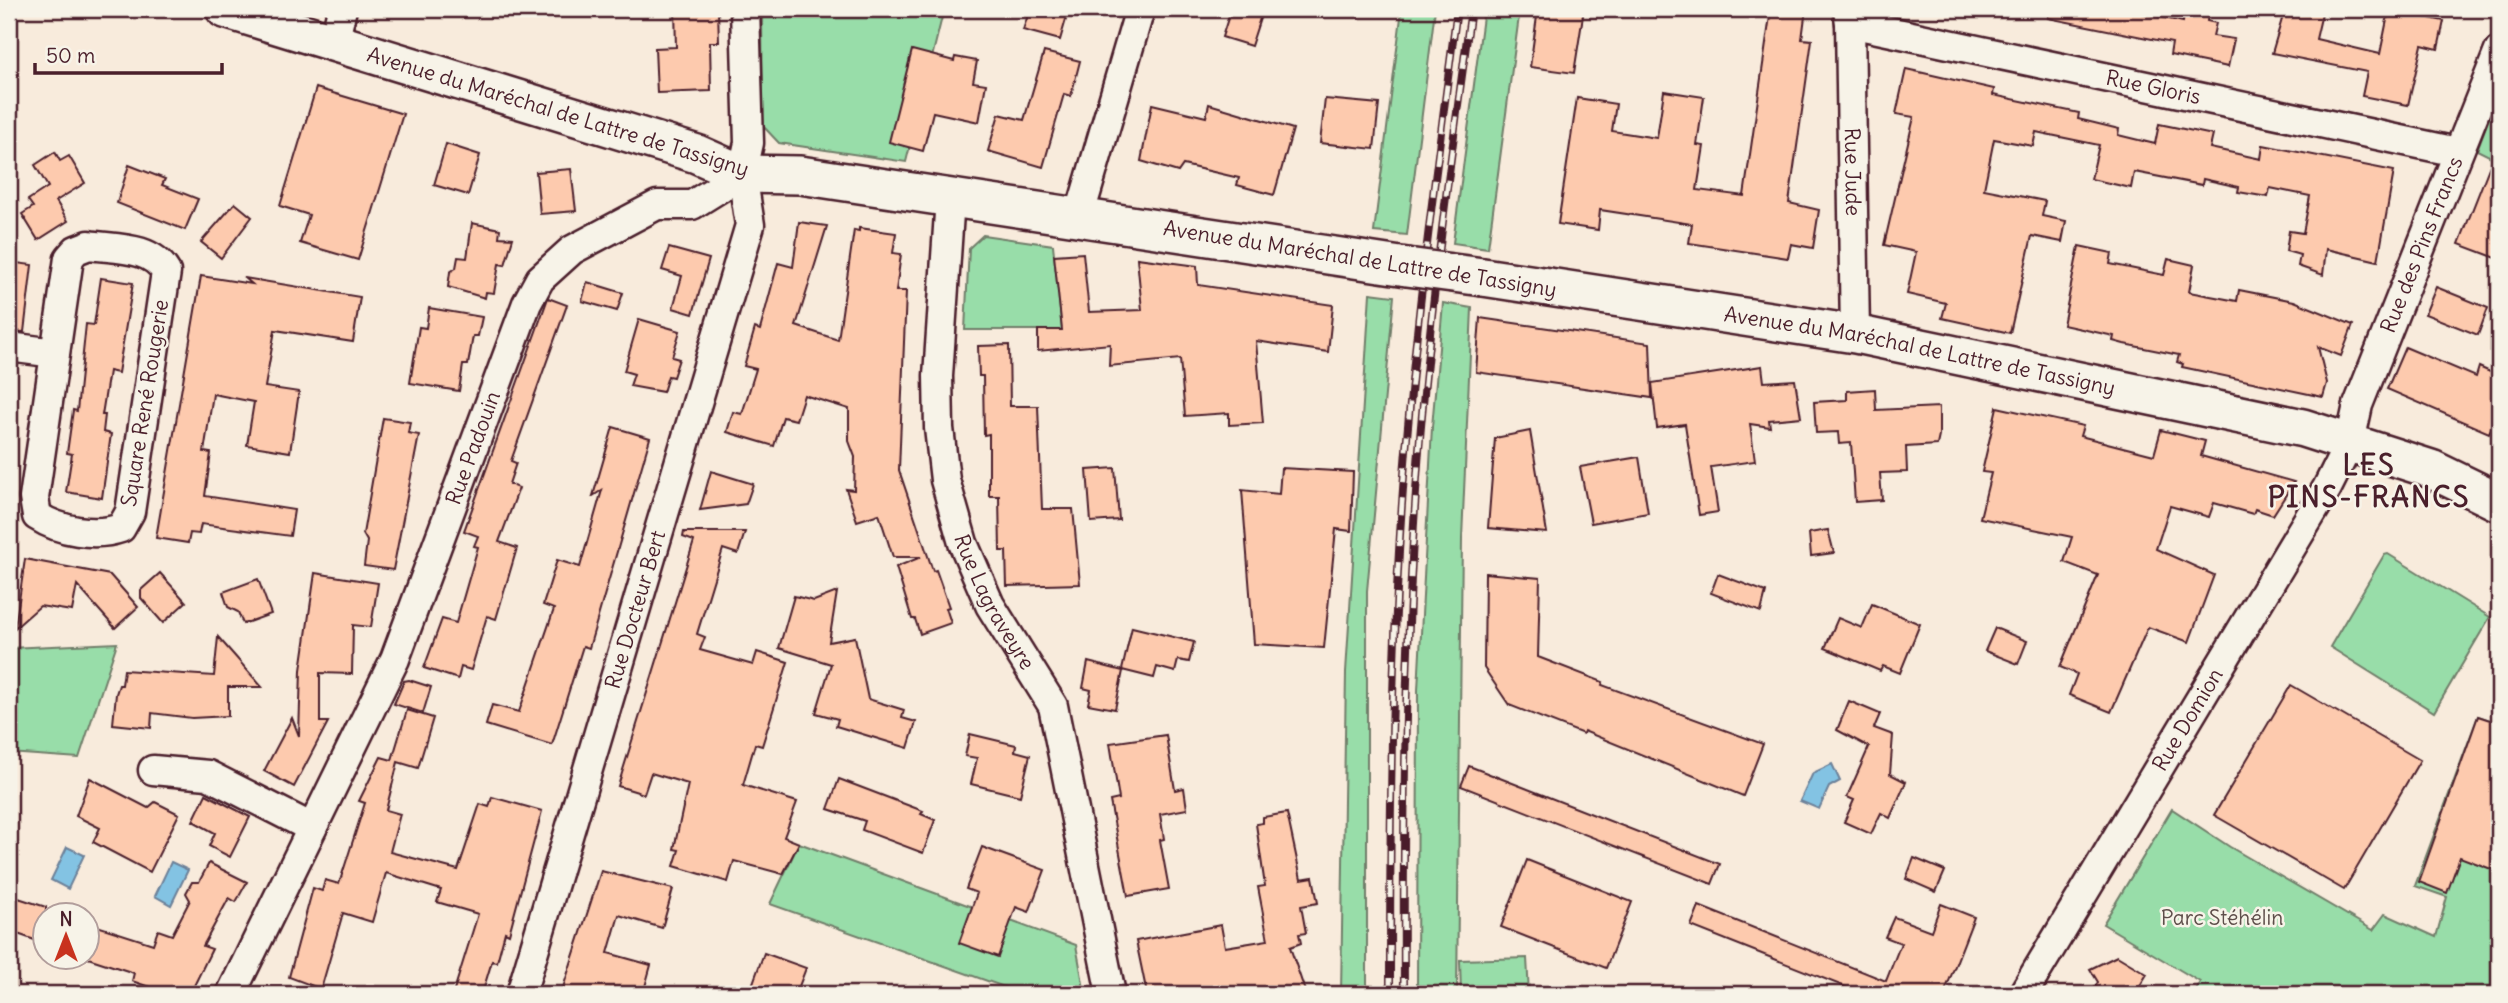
<svg xmlns="http://www.w3.org/2000/svg" width="2508" height="1003" font-family="Delius,sans-serif">
	<rect width="100%" height="100%" fill="#f8ebdc"/>
	<filter id="ink" filterUnits="userSpaceOnUse"><feTurbulence type="fractalNoise" baseFrequency=".0143" numOctaves="2"/><feDisplacementMap in="SourceGraphic" scale="14" xChannelSelector="R" yChannelSelector="G"/><feConvolveMatrix kernelMatrix="1 2 1 2 8 2 1 2 1" color-interpolation-filters="sRGB"/></filter>
	<g filter="url(#ink)">
		<g fill="#98dda9" stroke="#717e6a" stroke-width="2">
			<polygon points="762,9 944,9 906,162 779,143 763,126"/>
			<polygon points="1402,9 1435,9 1407,235 1374,232"/>
			<polygon points="1484,9 1520,9 1488,248 1453,243"/>
			<polygon points="2499,92 2499,161 2477,150"/>
			<polygon points="983,235 1053,245 1062,330 965,330 969,248"/>
			<polygon points="1370,293 1394,296 1367,591 1367,994 1341,994 1346,672"/>
			<polygon points="1443,303 1472,308 1462,538 1457,994 1417,994 1418,690 1432,427"/>
			<polygon points="2388,554 2490,617 2434,712 2330,647 2384,555"/>
			<polygon points="117,643 79,758 9,753 9,648"/>
			<polygon points="2478,716 2499,723 2499,994 2193,994 2200,982 2103,924 2172,809 2230,847 2373,930 2385,914 2436,937 2447,897 2415,886"/>
			<polygon points="799,843 1076,945 1085,994 1024,994 770,904"/>
			<polygon points="1527,958 1529,994 1461,994 1460,960"/>
		</g>
		<g fill="#83c3e3" stroke="#6c8199" stroke-width="2">
			<polygon points="1832,764 1840,781 1829,787 1819,809 1800,801 1813,773"/>
			<polygon points="67,847 84,855 68,889 51,880"/>
			<polygon points="171,862 188,870 171,905 155,896"/>
		</g>
		<g fill="#fdcaae" stroke="#4a1f2b" stroke-width="2">
			<polygon points="675,9 718,10 719,42 710,42 711,91 657,93 655,48 676,47"/>
			<polygon points="1030,9 1069,9 1060,40 1023,30"/>
			<polygon points="1231,9 1263,9 1251,46 1222,37"/>
			<polygon points="1538,9 1584,9 1574,73 1530,67"/>
			<polygon points="1771,9 1806,9 1802,39 1812,40 1789,203 1819,210 1813,248 1791,244 1788,258 1689,243 1692,224 1600,210 1598,230 1558,224 1577,98 1616,104 1612,131 1657,138 1664,91 1704,97 1697,145 1704,146 1697,190 1744,196"/>
			<polygon points="2049,9 2141,9 2141,13 2183,22 2185,9 2208,14 2207,21 2216,23 2213,36 2234,39 2228,67 2170,55 2172,43 2048,18"/>
			<polygon points="2285,9 2323,9 2316,39 2380,54 2389,10 2444,21 2438,49 2422,45 2408,105 2362,96 2367,72 2272,53"/>
			<polygon points="912,50 954,61 955,57 977,61 973,82 986,84 979,122 933,112 923,151 889,142"/>
			<polygon points="1044,52 1080,61 1071,96 1064,94 1043,167 988,151 999,114 1024,120"/>
			<polygon points="1906,69 1994,89 1993,95 2079,113 2078,119 2119,129 2118,135 2155,144 2159,124 2213,135 2210,148 2261,159 2263,145 2394,171 2378,261 2326,249 2323,275 2298,266 2300,255 2286,251 2289,231 2303,233 2310,196 2270,188 2268,197 2238,192 2239,187 2203,179 2202,185 2134,172 2131,188 2091,179 2099,145 2036,132 2033,146 1994,139 1984,189 2045,201 2042,216 2066,221 2062,242 2032,236 2010,333 1942,318 1946,303 1907,294 1916,252 1884,245 1914,117 1896,114"/>
			<polygon points="316,88 403,114 358,260 300,243 309,215 280,206"/>
			<polygon points="1325,99 1379,104 1374,149 1320,143"/>
			<polygon points="1152,104 1206,117 1209,104 1293,129 1274,195 1237,185 1239,178 1183,165 1178,172 1141,161"/>
			<polygon points="2499,142 2499,259 2459,244"/>
			<polygon points="446,144 480,155 468,195 434,185"/>
			<polygon points="55,152 60,161 69,156 85,183 56,201 68,221 38,240 22,214 33,207 28,200 48,187 35,165"/>
			<polygon points="129,165 165,179 162,185 198,199 185,230 117,203"/>
			<polygon points="571,169 576,211 540,214 536,172"/>
			<polygon points="235,203 252,217 221,258 201,242"/>
			<polygon points="799,222 827,226 796,326 838,340 854,230 859,231 859,228 896,233 893,253 901,254 896,291 906,291 899,470 933,571 936,570 949,607 946,608 951,623 920,634 915,619 912,619 896,567 921,557 893,557 879,514 857,521 846,489 854,490 855,457 849,441 849,409 804,395 796,420 783,417 774,446 727,432 733,412 742,414 756,369 744,366 755,328 760,330 778,263 793,267"/>
			<polygon points="472,223 500,229 499,237 513,238 505,265 499,264 494,293 486,292 485,298 448,287 450,272 456,268 458,257 467,258"/>
			<polygon points="2079,246 2112,253 2110,264 2164,275 2168,259 2194,265 2189,292 2237,301 2239,290 2294,301 2353,325 2341,356 2318,347 2327,383 2323,397 2182,367 2183,364 2177,362 2179,355 2124,344 2113,341 2114,336 2063,325"/>
			<polygon points="669,248 709,259 693,314 673,308 682,276 662,270"/>
			<polygon points="1083,253 1089,312 1142,310 1137,258 1197,266 1198,285 1333,305 1328,352 1256,341 1263,423 1229,425 1229,413 1185,416 1180,359 1109,366 1110,344 1038,351 1038,330 1062,330 1054,255"/>
			<polygon points="9,262 32,265 24,332 9,331"/>
			<polygon points="201,276 252,284 245,278 360,297 353,342 275,330 265,387 299,392 290,452 247,445 254,402 213,394 204,452 211,453 205,496 294,510 290,536 201,524 199,534 190,533 188,543 156,538"/>
			<polygon points="101,278 133,283 118,373 109,371 102,415 105,415 103,432 111,434 102,498 66,492 72,454 67,453 73,410 77,411 86,324 94,325"/>
			<polygon points="587,282 623,293 617,311 582,301"/>
			<polygon points="2436,287 2488,308 2478,335 2425,314"/>
			<polygon points="548,298 567,305 511,461 516,463 509,484 519,488 499,542 517,548 496,619 487,616 471,670 461,667 458,679 424,668 442,619 456,623 478,547 474,546 478,536 464,531"/>
			<polygon points="429,308 482,317 478,336 473,336 468,365 463,365 459,391 410,383 419,327 426,328"/>
			<polygon points="1480,318 1650,343 1652,398 1476,372"/>
			<polygon points="639,319 680,331 672,357 679,359 673,377 668,376 663,392 630,386 634,374 624,371"/>
			<polygon points="1009,345 1010,406 1038,406 1042,509 1073,509 1080,584 1007,586 1006,551 1000,551 999,496 989,496 989,434 984,435 983,376 979,376 978,346"/>
			<polygon points="2405,347 2476,377 2479,367 2499,376 2499,427 2493,424 2489,433 2387,389"/>
			<polygon points="1762,366 1764,382 1795,380 1801,417 1769,420 1770,427 1750,424 1755,461 1711,467 1718,512 1699,515 1685,424 1657,428 1652,383"/>
			<polygon points="1875,389 1876,410 1939,407 1939,436 1937,445 1906,447 1907,472 1880,473 1882,500 1855,502 1851,443 1839,444 1838,432 1816,433 1814,402 1847,400 1847,391"/>
			<polygon points="1997,407 2083,426 2080,436 2154,455 2161,430 2205,441 2201,456 2294,482 2273,515 2255,509 2253,514 2214,503 2209,517 2170,506 2156,549 2214,575 2189,642 2148,627 2111,712 2069,695 2077,674 2060,667 2098,575 2064,562 2072,537 1980,518 1991,473 1982,472"/>
			<polygon points="383,418 410,422 408,433 419,435 393,570 364,566 367,541 363,534"/>
			<polygon points="613,427 650,438 589,648 583,646 552,745 486,725 492,705 519,712 554,609 543,605 557,560 580,567 602,490 593,496"/>
			<polygon points="1530,431 1547,533 1488,528 1495,438"/>
			<polygon points="1639,457 1648,513 1591,523 1580,467"/>
			<polygon points="1115,468 1119,520 1091,522 1087,470"/>
			<polygon points="1281,468 1353,472 1351,531 1336,529 1324,648 1254,644 1242,490 1279,494"/>
			<polygon points="711,471 753,484 746,504 700,510"/>
			<polygon points="1828,530 1834,553 1811,556 1809,533"/>
			<polygon points="684,532 745,532 738,554 723,549 697,634 705,637 700,650 753,665 757,652 788,662 762,746 755,744 743,785 797,802 784,837 799,843 783,874 734,861 728,882 674,866 679,850 674,849 688,784 651,773 644,794 618,786 694,541 683,537"/>
			<polygon points="25,559 110,575 138,607 115,628 77,585 72,611 40,606 15,628"/>
			<polygon points="160,573 186,602 163,623 141,598 141,590"/>
			<polygon points="315,573 378,583 371,627 353,625 352,674 320,673 320,722 328,722 294,787 264,771 292,718 299,736 301,670"/>
			<polygon points="1485,573 1540,578 1538,657 1603,682 1602,685 1763,744 1743,796 1584,731 1583,734 1509,705 1484,668"/>
			<polygon points="1718,574 1766,592 1761,612 1711,593"/>
			<polygon points="258,579 271,614 243,624 238,612 228,607 223,592"/>
			<polygon points="837,592 829,642 855,637 868,699 904,710 902,718 916,722 908,748 836,726 838,719 816,713 831,664 779,648 794,596 814,601"/>
			<polygon points="1872,604 1920,624 1900,673 1883,666 1880,671 1825,648 1838,618 1862,628"/>
			<polygon points="1132,627 1194,642 1189,662 1178,660 1175,672 1157,667 1154,678 1122,670"/>
			<polygon points="1995,628 2027,641 2018,664 1985,651"/>
			<polygon points="218,637 262,687 228,687 228,716 192,718 152,713 151,728 113,724 116,694 119,685 122,685 124,670 214,676"/>
			<polygon points="1088,662 1123,671 1115,709 1088,704 1091,690 1083,688"/>
			<polygon points="409,680 431,687 423,713 394,704 404,681"/>
			<polygon points="2291,685 2420,760 2344,890 2214,815"/>
			<polygon points="1849,701 1880,714 1874,728 1893,735 1890,774 1906,782 1890,818 1881,813 1871,834 1844,822 1854,800 1847,797 1869,747 1837,730"/>
			<polygon points="407,710 433,718 418,768 398,762 386,810 400,814 390,852 458,870 480,804 489,807 492,797 542,811 509,934 505,932 497,962 492,961 482,994 453,994 478,914 437,902 441,890 386,873 372,922 343,913 321,989 289,977 313,888 322,891 325,880 339,884 365,803 359,801 381,757 392,760"/>
			<polygon points="2478,716 2499,723 2499,872 2460,857 2447,893 2419,882"/>
			<polygon points="970,734 1016,745 1015,751 1030,755 1020,796 971,784 977,758 965,756"/>
			<polygon points="1166,735 1175,790 1184,788 1187,809 1160,814 1164,839 1160,840 1169,889 1128,896 1110,801 1119,799 1110,743"/>
			<polygon points="1469,766 1720,864 1712,884 1461,786"/>
			<polygon points="90,778 148,808 155,802 179,814 150,872 93,842 100,828 76,816"/>
			<polygon points="839,779 923,811 921,814 935,820 923,853 862,830 865,821 828,809"/>
			<polygon points="206,794 250,817 230,857 209,846 215,833 193,821"/>
			<polygon points="1287,813 1301,879 1313,877 1318,903 1301,906 1306,933 1299,934 1301,943 1290,947 1306,994 1147,994 1136,941 1221,925 1225,947 1268,940 1258,887 1265,886 1256,824 1263,823 1263,817"/>
			<polygon points="982,847 1045,870 1029,912 1016,907 998,957 959,943 977,893 966,889"/>
			<polygon points="1914,858 1945,871 1936,892 1906,879"/>
			<polygon points="1527,860 1632,902 1606,968 1501,927"/>
			<polygon points="209,863 247,882 236,902 229,898 203,946 212,949 190,994 170,994 132,981 134,973 88,958 88,923 153,944 158,930 172,935 190,900 186,893 192,882 199,882"/>
			<polygon points="601,871 673,889 662,928 619,915 608,953 651,965 643,994 610,989 608,994 561,994"/>
			<polygon points="9,895 46,907 46,944 9,931"/>
			<polygon points="1941,904 1974,917 1944,994 1863,994 1691,926 1699,906 1886,981 1901,943 1885,937 1894,917 1931,931"/>
			<polygon points="764,953 806,968 796,994 749,994"/>
			<polygon points="2117,956 2147,974 2135,994 2107,994 2095,987 2098,982 2090,969"/>
		</g>
		<g fill="none" stroke-linecap="round" stroke-linejoin="round">
			<g stroke="#4a1f2b" stroke-width="33">
				<g id="minor">
					<path id="s1" d="M1848,9L1850,23L1855,334"/>
					<path id="s2" d="M1850,23L2457,152"/>
					<polyline points="334,43 342,9"/>
					<path id="s3" d="M950,198L938,376L939,428L945,480L963,543L990,605L1053,706L1111,994"/>
					<polyline points="1079,217 1140,9"/>
					<path d="M89,245C116,249 151,246 166,272L130,512L121,528C95,537 60,531 37,516L34,498L69,258L76,250Z"/>
					<polyline points="9,347 55,353"/>
					<polyline points="153,770 208,775 312,828"/>
					<path id="s4" d="M231,994L395,659L527,303L540,279L572,250L657,205H692L742,174"/>
					<path id="s5" d="M521,994L750,225L742,174L749,143L745,9"/>
					<path id="s6" d="M2023,994L2327,488L2350,442L2358,405L2499,51"/>
				</g>
			</g>
			<g stroke="#4a1f2b" stroke-width="42">
				<g id="major">
					<polyline points="225,9 697,154 742,174 800,175 1407,267"/>
					<path id="s7" d="M1483,277L1855,334L2303,428L2431,469L2499,502"/>
				</g>
			</g>
			<use href="#minor" stroke="#f7f3e8" stroke-width="28"/>
			<use href="#major" stroke="#f7f3e8" stroke-width="37"/>
			<g stroke="#4a1f2b" stroke-width="8">
				<g id="rail">
					<path d="M1390,994C1390,813 1391,631 1406,450C1418,302 1438,155 1457,9"/>
					<path d="M1404,994C1403,813 1405,631 1419,450C1431,302 1451,155 1471,9"/>
				</g>
			</g>
			<use href="#rail" stroke="#f7f3e8" stroke-width="5" stroke-dasharray="16" stroke-linecap="butt"/>
			<g stroke="#4a1f2b" stroke-width="42" stroke-linecap="butt">
				<polyline id="major-bridge" points="1407,267 1483,277"/>
			</g>
			<use href="#major-bridge" stroke="#f7f3e8" stroke-width="37"/>
		</g>
	</g>
	<g text-anchor="middle" stroke-width="5" stroke-linejoin="round" paint-order="stroke">
		<g font-size="21" fill="#4a1f2b" stroke="#f7f3e8">
			<text dy="7" stroke="none"><textPath href="#s2" startOffset="310">Rue Gloris</textPath></text>
			<text transform="translate(558 112) rotate(17)" y="7">Avenue du Maréchal de Lattre de Tassigny</text>
			<text dy="7" stroke="none"><textPath href="#s1" startOffset="163">Rue Jude</textPath></text>
			<text dy="7" stroke="none"><textPath href="#s6" startOffset="852">Rue des Pins Francs</textPath></text>
			<text transform="translate(1360 259) rotate(9)" y="7">Avenue du Maréchal de Lattre de Tassigny</text>
			<text dy="7" stroke="none"><textPath href="#s7" startOffset="443">Avenue du Maréchal de Lattre de Tassigny</textPath></text>
			<text transform="translate(145 403) rotate(-81)" y="7">Square René Rougerie</text>
			<text dy="7" stroke="none"><textPath href="#s4" startOffset="598">Rue Padouin</textPath></text>
			<text dy="7" stroke="none"><textPath href="#s3" startOffset="415">Rue Lagraveyre</textPath></text>
			<text dy="7" stroke="none"><textPath href="#s5" startOffset="401">Rue Docteur Bert</textPath></text>
			<text dy="7" stroke="none"><textPath href="#s6" startOffset="320">Rue Domion</textPath></text>
		</g>
		<g font-size="21" fill="#5e4e4a" stroke="#f7f3e8">
			<text x="2222" y="925">Parc Stéhélin</text>
		</g>
		<g font-size="28" font-weight="bold" letter-spacing="2" fill="#4a1f2b" stroke="#f7f3e8">
			<text x="2369" y="475">LES<tspan x="2369" dy="32">PINS-FRANCS</tspan></text>
		</g>
	</g>
	<rect width="2508" height="1003" fill="none" stroke="#f7f3e8" stroke-width="35"/>
	<rect x="18" y="18" width="2473" height="968" fill="none" stroke="#4a1f2b" stroke-width="2.5" filter="url(#ink)"/>
	<g transform="translate(66 936)"><circle r="33" fill="#f7f3e8" stroke="#b29e9c" stroke-width="2"/>
	<path d="M0-5L12 26L0 18L-12 26Z" fill="#c8321e"/>
	<text y="-10" font-size="19" font-weight="bold" text-anchor="middle" fill="#4a1f2b">N</text>
	</g>
	<path d="M35 63v10h187v-10" fill="none" stroke="#4a1f2b" stroke-width="3.5"/>
	<text x="46" y="63" font-size="21" fill="#4a1f2b" stroke="#f7f3e8" stroke-width="5" paint-order="stroke">50 m</text>
</svg>
